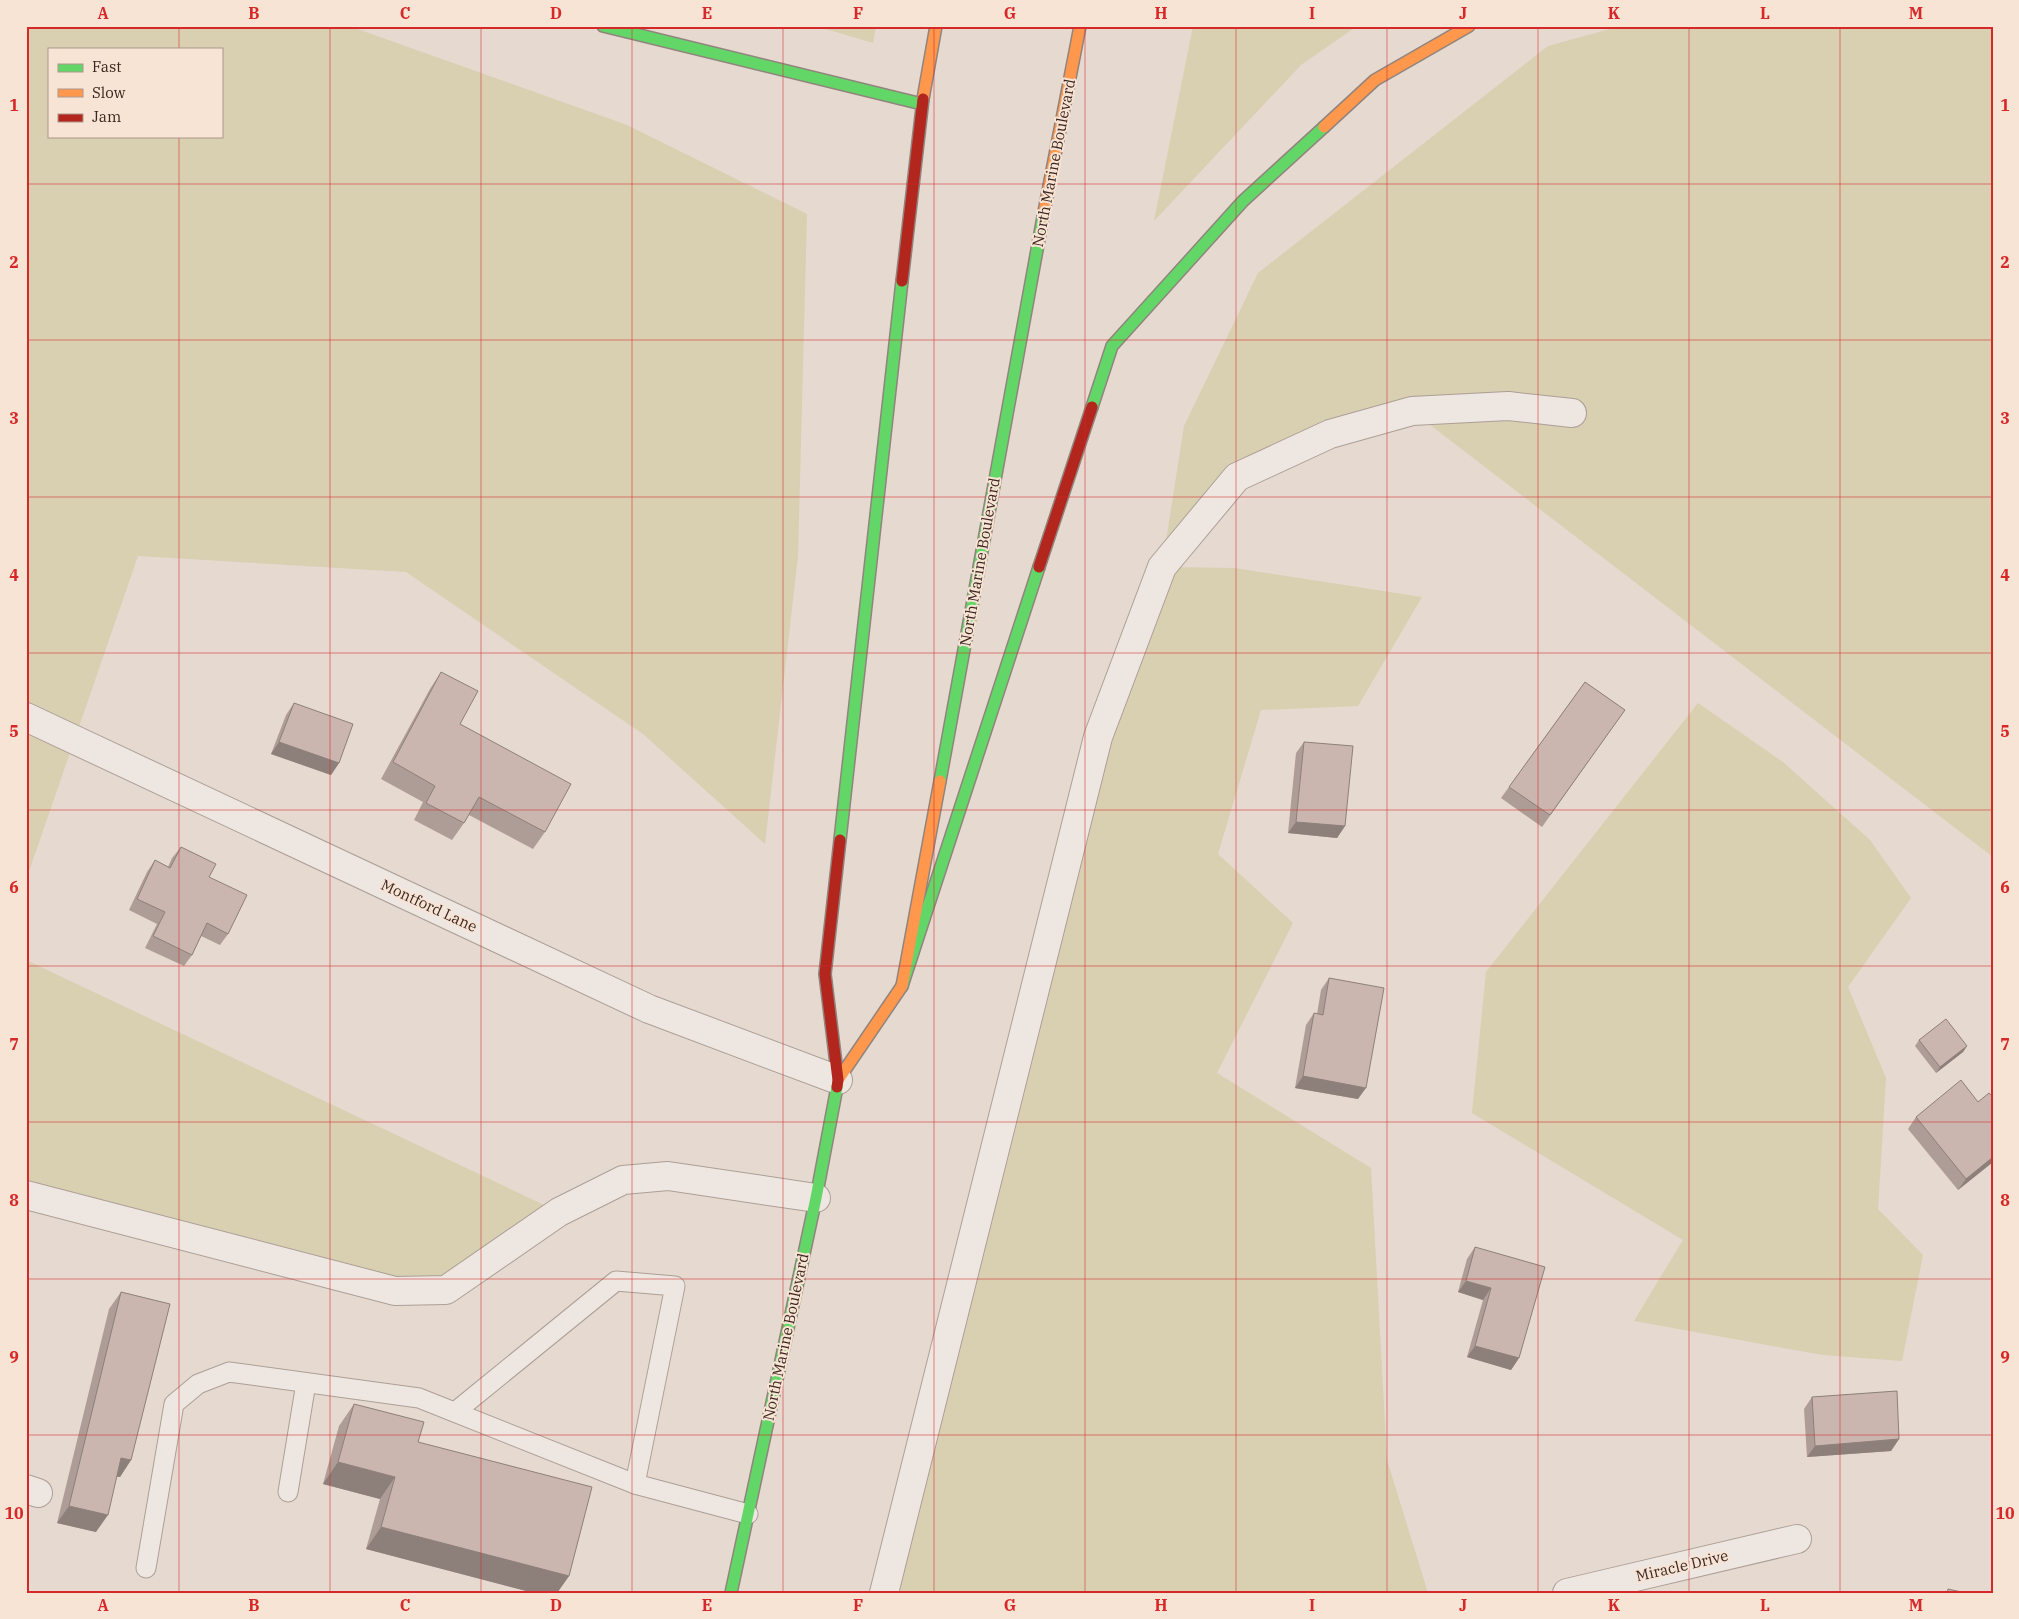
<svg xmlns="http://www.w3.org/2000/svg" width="2019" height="1619" font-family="'IBM Plex Serif',serif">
	<rect width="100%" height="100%" fill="#e6d9cf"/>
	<g fill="#d9cfb1" fill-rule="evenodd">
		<path d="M26,26H349L627,125L807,214L798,556L765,844L643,734L406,572L138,556L26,880ZM49,49H221V136H49Z"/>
		<polygon points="816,26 876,26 873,43"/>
		<polygon points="1193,26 1357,26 1301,65 1154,221"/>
		<polygon points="1621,26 1993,26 1993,857 1412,411 1237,477 1163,567 1234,568 1422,597 1358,706 1261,710 1218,854 1293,923 1217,1073 1371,1168 1387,1460 1428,1593 884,1593 1098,737 1162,567 1184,426 1258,273 1548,46"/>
		<polygon points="1698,703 1783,762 1870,840 1911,898 1848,987 1886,1078 1878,1209 1923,1255 1902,1361 1823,1355 1634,1321 1683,1240 1472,1113 1486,972"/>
		<polygon points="26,960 559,1212 446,1290 26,1195"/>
	</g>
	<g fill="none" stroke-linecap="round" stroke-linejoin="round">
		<g stroke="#ac9f97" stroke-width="21">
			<g id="lane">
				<polyline points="455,1412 616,1281 675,1286 635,1484"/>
				<polyline points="288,1492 306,1383"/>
				<polyline points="146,1568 174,1404 198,1384 229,1372 419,1398 635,1484 748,1514"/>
			</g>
		</g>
		<g stroke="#ac9f97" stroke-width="30">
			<g id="street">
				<polyline points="26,717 649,1009 838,1080"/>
				<polyline points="26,1195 395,1291 446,1290 559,1212 623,1180 668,1176 816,1198"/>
				<polyline points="26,1489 38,1493"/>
				<polyline points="884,1593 1098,737 1162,567 1237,477 1330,434 1412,411 1508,406 1572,413"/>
				<polyline points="1567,1593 1797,1539"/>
			</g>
		</g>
		<g stroke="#91847e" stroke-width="14">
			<g id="fast">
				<polyline points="603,26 922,104"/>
				<polyline points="1092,407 1112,346 1243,201 1324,127"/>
				<polyline points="940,781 1043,217"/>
				<polyline points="840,840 902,281"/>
				<polyline points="902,986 1039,567"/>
				<polyline points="731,1593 816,1198 837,1087"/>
			</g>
		</g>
		<g stroke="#91847e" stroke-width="14">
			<g id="slow">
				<polyline points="923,99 936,26"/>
				<polyline points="1324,127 1375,80 1469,26"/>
				<polyline points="1043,217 1080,26"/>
				<polyline points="838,1080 902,986 940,781"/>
			</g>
		</g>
		<g stroke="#91847e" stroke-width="14">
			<g id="jam">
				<polyline points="902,281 923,99"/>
				<polyline points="1039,567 1092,407"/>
				<polyline points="837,1087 838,1080 825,974 840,840"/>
			</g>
		</g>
		<use href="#lane" stroke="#eee7e1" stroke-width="19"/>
		<use href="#street" stroke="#eee7e1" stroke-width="28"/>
		<use href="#fast" stroke="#63d668" stroke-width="11"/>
		<use href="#slow" stroke="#ff974d" stroke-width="11"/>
		<use href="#jam" stroke="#b3261e" stroke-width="11"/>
	</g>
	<g fill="#ae9d96">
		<polygon points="441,672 460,724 545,832 533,849 469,815 464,823 452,840 414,820 423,802 381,779 430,689"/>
		<polygon points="1585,682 1625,710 1542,827 1501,798"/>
		<polygon points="294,703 339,763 331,775 271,754 286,715"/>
		<polygon points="1304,742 1345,826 1337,838 1288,833 1296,753"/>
		<polygon points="181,847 209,877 228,934 220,945 201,936 192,955 184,966 145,948 157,924 129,910 147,872 155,860 168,867 172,858"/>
		<polygon points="1329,978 1358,1099 1295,1088 1306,1025 1314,1013 1317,1014 1321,990"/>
		<polygon points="1919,1040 1967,1046 1963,1052 1936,1073 1915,1046"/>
		<polygon points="1916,1117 1993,1162 1958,1190 1908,1129"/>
		<polygon points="1475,1247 1519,1358 1511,1370 1467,1357 1483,1300 1458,1292 1467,1259"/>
		<polygon points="121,1292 131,1460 120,1477 117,1477 96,1532 57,1523 109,1309"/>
		<polygon points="1812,1397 1899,1439 1891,1451 1807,1457 1804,1409"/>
		<polygon points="354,1404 418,1442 569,1576 557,1593 534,1593 366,1549 380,1499 323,1484 339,1426"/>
	</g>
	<g fill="#8d7f7a">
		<polygon points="279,742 339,763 331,775 271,754"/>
		<polygon points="1296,822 1345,826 1337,838 1288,833"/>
		<polygon points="1967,1046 1963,1052 1936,1073 1940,1067"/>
		<polygon points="1303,1076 1366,1088 1358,1099 1295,1088"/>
		<polygon points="1993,1157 1993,1162 1958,1190 1966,1179"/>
		<polygon points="1466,1281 1491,1288 1483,1300 1458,1292"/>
		<polygon points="1475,1346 1519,1358 1511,1370 1467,1357"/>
		<polygon points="1899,1439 1891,1451 1807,1457 1815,1446"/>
		<polygon points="121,1458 131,1460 120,1477 110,1475"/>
		<polygon points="338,1462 395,1477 380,1499 323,1484"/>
		<polygon points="69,1506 108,1515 96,1532 57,1523"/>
		<polygon points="381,1527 569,1576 557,1593 534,1593 366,1549"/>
	</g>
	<g fill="#cab6af" stroke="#8d7f7a">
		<polygon points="441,672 478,691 460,724 571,784 545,832 479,797 464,823 426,803 435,786 393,762"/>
		<polygon points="1585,682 1625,710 1550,815 1509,787"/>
		<polygon points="294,703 353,724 339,763 279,742"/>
		<polygon points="1304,742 1353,746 1345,826 1296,822"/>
		<polygon points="181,847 216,864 209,877 247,895 228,934 207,923 192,955 153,936 165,912 137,899 155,860 170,868"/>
		<polygon points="1329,978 1384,988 1366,1088 1303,1076 1314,1013 1323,1015"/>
		<polygon points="1946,1019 1967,1046 1940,1067 1919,1040"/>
		<polygon points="1961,1080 1978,1102 1989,1093 1993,1097 1993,1157 1966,1179 1916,1117"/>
		<polygon points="1475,1247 1545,1267 1519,1358 1475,1346 1491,1288 1466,1281"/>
		<polygon points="121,1292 170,1304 131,1460 121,1458 108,1515 69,1506"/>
		<polygon points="1897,1391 1899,1439 1815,1446 1812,1397"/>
		<polygon points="354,1404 424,1422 418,1442 592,1487 569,1576 381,1527 395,1477 338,1462"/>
		<polygon points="1948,1589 1966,1593 1947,1593"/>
	</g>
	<path fill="none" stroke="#d62828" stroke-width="1" stroke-opacity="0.55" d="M179,26V49M330,26V1593M481,26V1593M632,26V1593M783,26V1593M934,26V1593M1085,26V1593M1236,26V1593M1387,26V1593M1538,26V1593M1689,26V1593M1840,26V1593M179,136V1593M26,184H1993M26,340H1993M26,497H1993M26,653H1993M26,810H1993M26,966H1993M26,1122H1993M26,1279H1993M26,1435H1993"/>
	<g text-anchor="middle" stroke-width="4" stroke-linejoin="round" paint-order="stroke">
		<g font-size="15" fill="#3c251f" stroke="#f7e4d5">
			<text transform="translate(1054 163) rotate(-79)" y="5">North Marine Boulevard</text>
			<text transform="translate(980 562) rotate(-80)" y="5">North Marine Boulevard</text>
			<text transform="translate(429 906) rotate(25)" y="5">Montford Lane</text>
			<text transform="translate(786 1337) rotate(-78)" y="5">North Marine Boulevard</text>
			<text transform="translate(1682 1566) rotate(-13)" y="5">Miracle Drive</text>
		</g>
	</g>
	<rect width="2019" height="1619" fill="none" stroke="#f7e4d5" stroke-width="55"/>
	<rect x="48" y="48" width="175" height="90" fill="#f7e4d5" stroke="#ac988c"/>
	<rect x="58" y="64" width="25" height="8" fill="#63d668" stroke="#ac988c"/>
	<text x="92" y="72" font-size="15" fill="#3c251f">Fast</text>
	<rect x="58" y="89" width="25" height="8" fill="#ff974d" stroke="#ac988c"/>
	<text x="92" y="98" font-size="15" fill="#3c251f">Slow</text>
	<rect x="58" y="114" width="25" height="8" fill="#b3261e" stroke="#ac988c"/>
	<text x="92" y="122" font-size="15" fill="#3c251f">Jam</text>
	<rect x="28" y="28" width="1964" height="1564" fill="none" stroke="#d62828" stroke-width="2"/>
	<g font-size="16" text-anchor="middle" font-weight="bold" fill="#d62828">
		<text x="103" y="19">A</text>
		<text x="254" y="19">B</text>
		<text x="405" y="19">C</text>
		<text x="556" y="19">D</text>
		<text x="707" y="19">E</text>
		<text x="858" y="19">F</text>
		<text x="1010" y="19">G</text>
		<text x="1161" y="19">H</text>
		<text x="1312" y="19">I</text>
		<text x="1463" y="19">J</text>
		<text x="1614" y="19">K</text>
		<text x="1765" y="19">L</text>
		<text x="1916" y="19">M</text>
		<text x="14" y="111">1</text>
		<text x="2005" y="111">1</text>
		<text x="14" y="268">2</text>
		<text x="2005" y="268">2</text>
		<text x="14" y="424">3</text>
		<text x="2005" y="424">3</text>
		<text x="14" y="581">4</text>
		<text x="2005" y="581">4</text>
		<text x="14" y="737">5</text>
		<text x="2005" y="737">5</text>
		<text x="14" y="893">6</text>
		<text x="2005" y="893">6</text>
		<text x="14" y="1050">7</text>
		<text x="2005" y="1050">7</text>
		<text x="14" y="1206">8</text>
		<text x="2005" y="1206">8</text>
		<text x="14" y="1363">9</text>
		<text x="2005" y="1363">9</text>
		<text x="14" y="1519">10</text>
		<text x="2005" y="1519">10</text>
		<text x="103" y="1611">A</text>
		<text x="254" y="1611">B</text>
		<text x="405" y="1611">C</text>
		<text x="556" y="1611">D</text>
		<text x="707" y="1611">E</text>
		<text x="858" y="1611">F</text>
		<text x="1010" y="1611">G</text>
		<text x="1161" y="1611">H</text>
		<text x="1312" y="1611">I</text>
		<text x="1463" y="1611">J</text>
		<text x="1614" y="1611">K</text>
		<text x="1765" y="1611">L</text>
		<text x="1916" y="1611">M</text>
	</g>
</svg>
